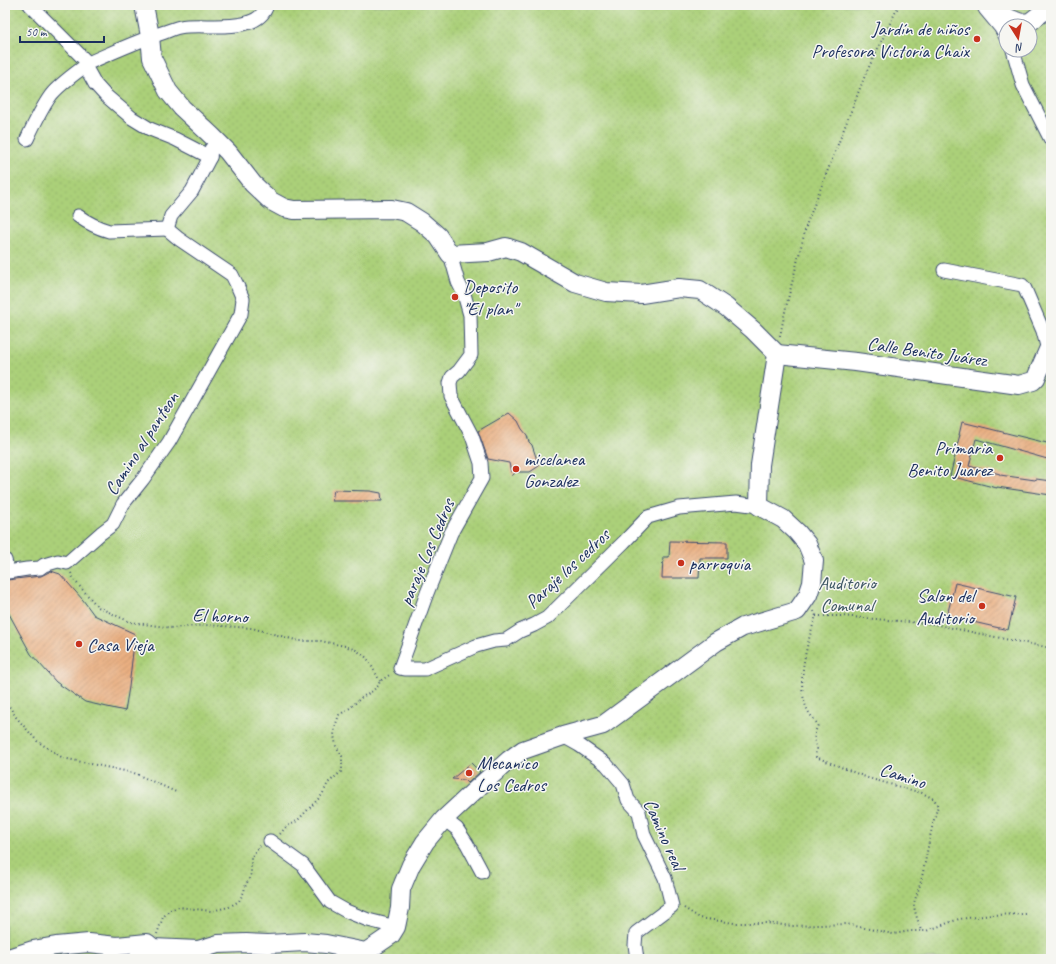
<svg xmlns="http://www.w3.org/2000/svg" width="1056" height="964" font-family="Caveat,sans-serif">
	<defs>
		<pattern id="park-dots" width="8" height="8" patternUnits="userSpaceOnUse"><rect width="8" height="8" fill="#abd079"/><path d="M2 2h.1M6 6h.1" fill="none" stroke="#93b36b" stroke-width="1.8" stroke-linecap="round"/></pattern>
		<pattern id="building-hatch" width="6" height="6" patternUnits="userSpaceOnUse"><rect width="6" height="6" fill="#eaaf80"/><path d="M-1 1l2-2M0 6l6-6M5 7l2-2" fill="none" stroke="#bd8f6c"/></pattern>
	</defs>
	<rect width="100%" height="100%" fill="#f6f6f2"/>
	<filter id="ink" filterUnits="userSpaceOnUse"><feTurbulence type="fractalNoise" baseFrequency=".025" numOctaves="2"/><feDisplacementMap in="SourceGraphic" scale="8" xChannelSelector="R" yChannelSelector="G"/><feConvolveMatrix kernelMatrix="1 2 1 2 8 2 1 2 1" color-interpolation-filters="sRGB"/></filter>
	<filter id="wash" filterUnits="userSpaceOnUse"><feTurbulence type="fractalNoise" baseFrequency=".012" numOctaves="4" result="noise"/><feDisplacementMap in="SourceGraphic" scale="16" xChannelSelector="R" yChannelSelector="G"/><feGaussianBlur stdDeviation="0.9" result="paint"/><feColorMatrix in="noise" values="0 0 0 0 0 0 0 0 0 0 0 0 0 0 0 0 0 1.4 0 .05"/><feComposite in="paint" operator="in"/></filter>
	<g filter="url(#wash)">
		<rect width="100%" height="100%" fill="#f3e7d3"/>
		<path fill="url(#park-dots)" stroke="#63806c" fill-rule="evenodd" d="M5,5H1051V959H5ZM1006,26H1030V50H1006Z"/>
		<g id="blocks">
			<g fill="url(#building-hatch)">
				<polygon points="509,413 518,421 522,429 527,435 529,442 532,445 539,466 530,472 516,472 512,476 509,463 488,459 478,431"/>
				<polygon points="962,422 1051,444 1051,460 976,439 969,466 1000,474 1000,475 1035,480 1036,479 1051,481 1051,495 997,487 997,488 950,476 956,452 955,452 960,435 959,435"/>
				<polygon points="334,490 370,491 381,493 382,501 332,501"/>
				<polygon points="670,541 727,542 727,558 700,558 699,578 662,578 663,557 669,557"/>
				<polygon points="51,571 60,574 83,600 94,615 135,634 129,687 125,711 85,702 56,682 31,654 8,612 5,588 7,580 41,576"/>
				<polygon points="955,583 1016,597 1008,630 947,616"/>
				<polygon points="471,763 480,772 468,783 465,780 452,779"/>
			</g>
		</g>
	</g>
	<g filter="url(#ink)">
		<use href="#blocks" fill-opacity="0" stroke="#3b4b70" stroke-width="1"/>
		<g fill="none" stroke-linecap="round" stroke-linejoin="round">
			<g stroke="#3b4b70" stroke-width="15">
				<g id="street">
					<polyline points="30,5 88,63"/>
					<polyline points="985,9 1000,27 1006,37"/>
					<polyline points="1013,50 1023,85 1051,140"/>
					<path d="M27,139C34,124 41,109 51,95C60,84 73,75 85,66"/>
					<path d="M210,157L175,139L150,129L132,118L105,95L95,84L85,66L88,63C114,52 139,40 165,32C170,30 175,28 180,27C203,22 258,36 267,5"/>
					<path d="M78,216C88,223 98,228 109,231L167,229"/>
					<polyline points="167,229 171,216 192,191 210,157 211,149"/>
					<polyline points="450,254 458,282 464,294 470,315 471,355 459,371 452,377 450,383 451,396 472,436 481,463 482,478 451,533 427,593 400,668 406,669 425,669 476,646 494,641 506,640 520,631 534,625 547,618 624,542 648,517 679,508 736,503 759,506"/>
					<polyline points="944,270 1017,284 1022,285 1025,289 1043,331 1048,350"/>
					<polyline points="5,560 8,572 27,569 40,568 44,565 58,561 67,563 101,533 113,524 123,504 143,479 169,442 241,314 243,299 237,285 232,275 179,239 167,229"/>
					<polyline points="563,736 579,745 606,764 623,784 628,800 639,812 644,835 665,878 672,906 636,933 635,945 637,959"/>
					<polyline points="444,819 457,829 467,844 482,872"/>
					<polyline points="270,841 303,865 330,902 346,911 368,920 396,927"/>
					<polyline points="135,959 147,943"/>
				</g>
			</g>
			<g stroke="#3b4b70" stroke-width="20">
				<g id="secondary">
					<polyline points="990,5 998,14 1021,23 1030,22 1044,11 1047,5"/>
					<polyline points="777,354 856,362 1019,385 1033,381 1036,378 1048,350 1051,348"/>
					<polyline points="5,959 33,950 56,946 89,943 117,946 147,943 153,948 198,950 218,944 246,943 268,944 305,942 326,944 366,952 391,935 396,927 400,908 401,889 411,865 425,842 444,819 472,793 509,760 523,750 563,736 603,725 716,642 743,627 797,611 808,595 812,583 814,561 807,544 797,532 783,519 759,506 760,465 777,354 753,330 726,307 700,290 679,288 641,294 606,292 575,283 521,252 506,247 488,252 450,254 438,236 422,222 406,212 392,209 294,210 284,208 271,201 253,184 228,152 212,136 182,108 168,91 152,58 150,36 144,5"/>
				</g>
			</g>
			<g stroke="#3b4b70" stroke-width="2" stroke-dasharray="1 3" stroke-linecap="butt">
				<polyline points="780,336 786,307 807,223 866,73 899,5"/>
				<polyline points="71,573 74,580 98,607 130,622 172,628 208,625 252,628 299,641 321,641 345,646 356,650 367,658 380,681"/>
				<path d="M814,611L816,616C807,643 791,696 814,719"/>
				<polyline points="816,616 841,616 933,624 1005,639 1051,648"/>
				<polyline points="5,700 16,717 37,741 63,758 134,773 176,792"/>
				<path d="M816,722L818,725C814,734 813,739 817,749L816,753V757L868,778L922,793L934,799L938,806C930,830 927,856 921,881C920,886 914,901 914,904C914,911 919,923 921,931"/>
				<polyline points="280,834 286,827 297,821 322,795 328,783 342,771 342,756 336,746 334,735 335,727 339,715 350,708 362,697 371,692 378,686 380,681 391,674"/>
				<polyline points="684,908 700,918 734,923 766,923 792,926 846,924 893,934 911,931 926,931 959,919 992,915 1026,914"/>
				<polyline points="157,934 163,917 170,910 179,907 211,911 229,907 239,901 244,892 245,887 251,874 251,858 258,847 261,846"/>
			</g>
			<use href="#street" stroke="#fff" stroke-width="13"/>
			<use href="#secondary" stroke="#fff" stroke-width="18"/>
		</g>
	</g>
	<g fill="#c8321e" stroke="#f6f6f2" stroke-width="1.5">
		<circle cx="977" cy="39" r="4"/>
		<circle cx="455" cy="297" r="4"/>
		<circle cx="1000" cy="458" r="4"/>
		<circle cx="516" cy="469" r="4"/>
		<circle cx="681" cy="563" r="4"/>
		<circle cx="982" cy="606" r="4"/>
		<circle cx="79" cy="644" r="4"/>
		<circle cx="469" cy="773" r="4"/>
	</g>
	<g text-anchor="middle" stroke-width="3" stroke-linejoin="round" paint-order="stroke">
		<g font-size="19" fill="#1b2f5e" stroke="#f6f6f2" text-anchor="start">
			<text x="969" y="35" text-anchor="end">Jardín de niños<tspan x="969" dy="22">Profesora Victoria Chaix</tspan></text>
			<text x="463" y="293">Deposito<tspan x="463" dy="22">"El plan"</tspan></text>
			<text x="992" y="454" text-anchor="end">Primaria<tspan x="992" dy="22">Benito Juarez</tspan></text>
			<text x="524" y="465">micelanea<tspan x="524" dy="22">Gonzalez</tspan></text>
			<text x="689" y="570">parroquia</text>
			<text x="974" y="602" text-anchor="end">Salon del<tspan x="974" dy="22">Auditorio</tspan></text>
			<text x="87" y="651">Casa Vieja</text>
			<text x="477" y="769">Mecanico<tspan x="477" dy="22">Los Cedros</tspan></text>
		</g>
		<g font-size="19" fill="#1b2f5e" stroke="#f6f6f2">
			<text transform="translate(927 351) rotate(8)" y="7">Calle Benito Juárez</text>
			<text transform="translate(141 443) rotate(-57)" y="7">Camino al panteon</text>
			<text transform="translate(426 552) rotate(-67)" y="7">paraje Los Cedros</text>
			<text transform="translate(567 568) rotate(-43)" y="7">Paraje los cedros</text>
			<text transform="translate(220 615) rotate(2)" y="7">El horno</text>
			<text transform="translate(903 775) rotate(18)" y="7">Camino</text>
			<text transform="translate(665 834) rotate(66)" y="7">Camino real</text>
		</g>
		<g font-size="19" fill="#3f5765" stroke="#f6f6f2">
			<text x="847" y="589">Auditorio<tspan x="847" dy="22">Comunal</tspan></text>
		</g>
	</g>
	<rect width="1056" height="964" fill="none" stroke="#f6f6f2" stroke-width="20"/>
	<g transform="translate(1018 38) rotate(169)"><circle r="19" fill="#f6f6f2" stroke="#9ea6b7"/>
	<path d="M0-3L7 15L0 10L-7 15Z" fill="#c8321e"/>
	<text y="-6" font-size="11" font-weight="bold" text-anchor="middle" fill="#1b2f5e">N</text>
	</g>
	<path d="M20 36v6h84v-6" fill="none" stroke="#1b2f5e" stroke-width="2"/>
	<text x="26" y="36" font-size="12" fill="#1b2f5e" stroke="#f6f6f2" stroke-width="3" paint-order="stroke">50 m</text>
</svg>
